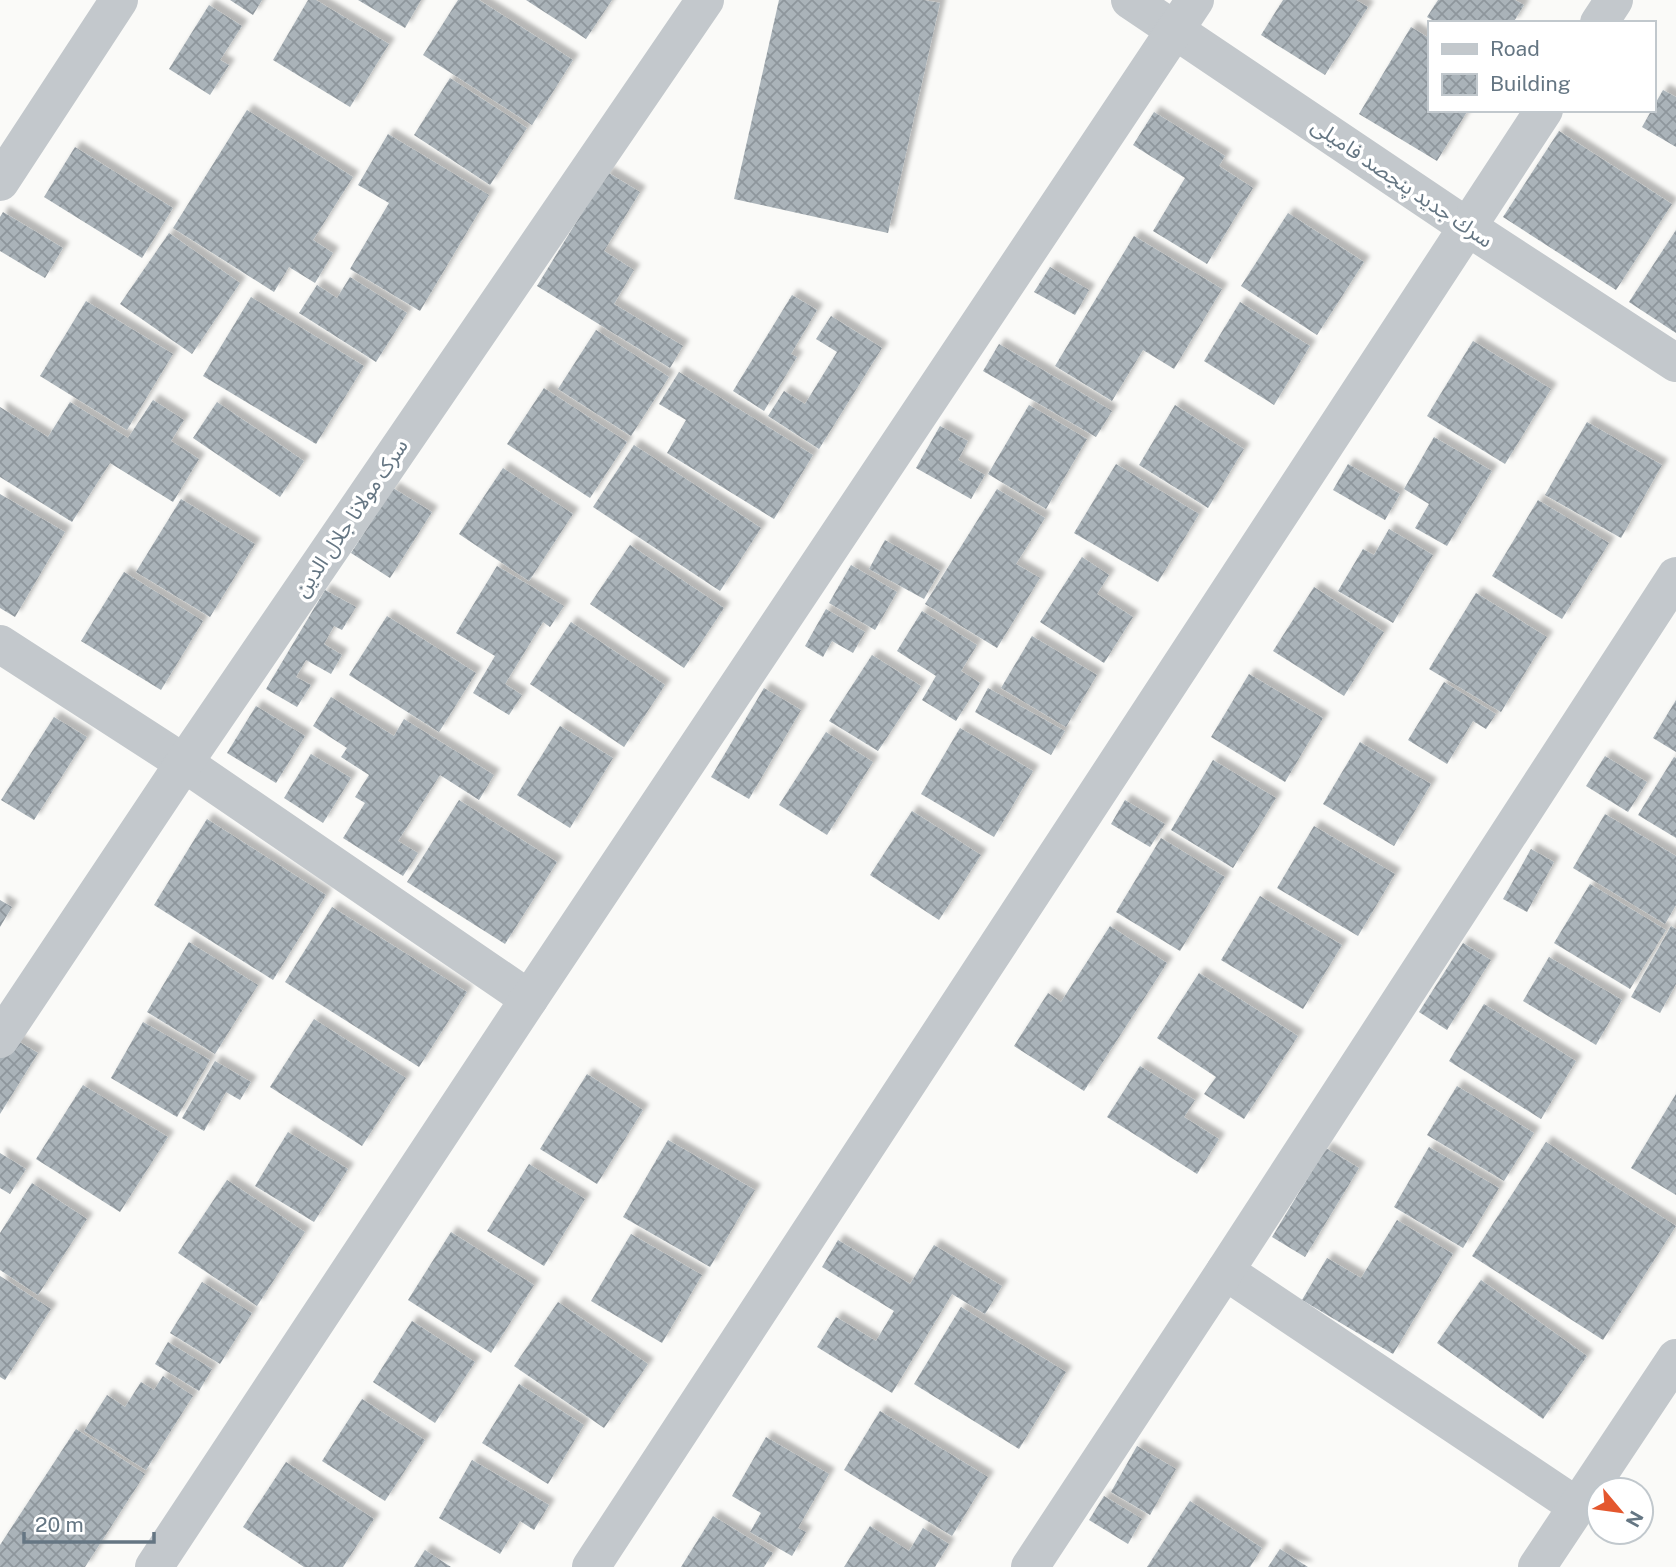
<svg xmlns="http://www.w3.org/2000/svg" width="1676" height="1567" font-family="'Public Sans','Noto Sans Arabic',sans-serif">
	<defs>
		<pattern id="building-cross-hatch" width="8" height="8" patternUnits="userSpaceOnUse" patternTransform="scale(1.75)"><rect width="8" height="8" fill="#aab3b9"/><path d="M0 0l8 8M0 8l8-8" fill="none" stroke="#8e969c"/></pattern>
		<filter id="shadow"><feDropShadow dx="6" dy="-6" stdDeviation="2" flood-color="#0004"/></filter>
	</defs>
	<rect width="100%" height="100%" fill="#fafaf8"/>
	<g fill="url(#building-cross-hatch)" filter="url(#shadow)">
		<polygon points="230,0 262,0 253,15"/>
		<polygon points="308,0 316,0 389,44 350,107 273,60"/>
		<polygon points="358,0 421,0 405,28"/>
		<polygon points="458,0 479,0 573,60 532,125 423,55"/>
		<polygon points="526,0 612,0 586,39"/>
		<polygon points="779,0 924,0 940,3 888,233 734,199"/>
		<polygon points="1283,0 1356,0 1368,7 1325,75 1261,35"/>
		<polygon points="1438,0 1515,0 1524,5 1513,23 1437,23 1427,17"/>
		<polygon points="209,5 242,26 220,60 229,65 210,95 169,69"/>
		<polygon points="1411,27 1429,38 1429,110 1468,110 1437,161 1359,114"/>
		<polygon points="450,78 527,128 490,185 414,135"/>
		<polygon points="1663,90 1676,97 1676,147 1642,127"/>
		<polygon points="247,110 353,177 313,240 333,253 315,283 289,267 274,292 173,228"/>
		<polygon points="1154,112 1225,156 1219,166 1253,188 1207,264 1153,231 1185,178 1133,145"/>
		<polygon points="1559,131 1672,204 1616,290 1503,217"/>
		<polygon points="388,134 489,195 420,311 350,269 389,203 358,185"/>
		<polygon points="75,147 173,208 142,258 44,197"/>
		<polygon points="607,172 640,192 604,251 634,270 614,304 683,346 670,368 537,286"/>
		<polygon points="3,212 63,248 45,278 0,251 0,217"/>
		<polygon points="1288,213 1364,262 1317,335 1241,286"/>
		<polygon points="1676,230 1676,333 1629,302"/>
		<polygon points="169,233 240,283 192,354 120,304"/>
		<polygon points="1134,236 1222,289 1174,369 1143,350 1112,401 1055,366"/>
		<polygon points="1050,267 1089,290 1075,315 1034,292"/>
		<polygon points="350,277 407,313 376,362 299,313 317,285 337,298"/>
		<polygon points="792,295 817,310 791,354 797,357 764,411 733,391"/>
		<polygon points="251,297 364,366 316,444 203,376"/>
		<polygon points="86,301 173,354 127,430 40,376"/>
		<polygon points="1240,302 1310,346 1274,405 1204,361"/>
		<polygon points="831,316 882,348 819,449 768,416 784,391 805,404 837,352 816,339"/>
		<polygon points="596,330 669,377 631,436 558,389"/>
		<polygon points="1473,341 1551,389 1505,464 1427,416"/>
		<polygon points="999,344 1112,411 1096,437 983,371"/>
		<polygon points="679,372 813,455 774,519 667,453 686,420 659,404"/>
		<polygon points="544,388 627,442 590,498 507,444"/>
		<polygon points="153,400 184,420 171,441 199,459 173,502 110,463 72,522 0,477 0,407 48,437 70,402 128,438"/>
		<polygon points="217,402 304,461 280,497 193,438"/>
		<polygon points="1029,405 1087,439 1046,509 988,474"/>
		<polygon points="1175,405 1244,449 1208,508 1139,465"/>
		<polygon points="1587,422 1662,465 1621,538 1545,495"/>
		<polygon points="940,426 968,441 958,460 985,475 971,499 916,468"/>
		<polygon points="1434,437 1492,471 1447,546 1415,528 1429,504 1404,489"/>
		<polygon points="634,445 761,528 720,591 593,507"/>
		<polygon points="1116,464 1199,514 1158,582 1074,533"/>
		<polygon points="1348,464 1400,494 1385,520 1333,490"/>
		<polygon points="503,468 573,514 529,581 459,534"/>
		<polygon points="393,488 432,512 390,578 351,553"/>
		<polygon points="997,489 1045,518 1016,564 1040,578 997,648 925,604"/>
		<polygon points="0,494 65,532 15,617 0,608"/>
		<polygon points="181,499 255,544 210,617 136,572"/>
		<polygon points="1538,500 1609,543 1562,619 1492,576"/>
		<polygon points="1389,529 1433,555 1393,623 1338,591 1363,549 1374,555"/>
		<polygon points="885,540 940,571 924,599 869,569"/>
		<polygon points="630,545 724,608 684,668 590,604"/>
		<polygon points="1082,557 1109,575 1097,594 1133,617 1104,663 1040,622"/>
		<polygon points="851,565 897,592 875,630 829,603"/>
		<polygon points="497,566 564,606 550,627 543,622 505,684 522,695 509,715 473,693 495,656 456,633"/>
		<polygon points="124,572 203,621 161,690 81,641"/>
		<polygon points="1314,587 1384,632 1344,696 1273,651"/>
		<polygon points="325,590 356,607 342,630 334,626 324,644 342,655 331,674 306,660 296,677 311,685 297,707 266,689"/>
		<polygon points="1476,593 1547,637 1501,712 1429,669"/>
		<polygon points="826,609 865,632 853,653 832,641 823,657 805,646"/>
		<polygon points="922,611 977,645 961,671 980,683 956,721 922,700 936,676 897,651"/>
		<polygon points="387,616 476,673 439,732 349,675"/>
		<polygon points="571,622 665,685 624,747 530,684"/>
		<polygon points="1032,636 1097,675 1066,727 1001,688"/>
		<polygon points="872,655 921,686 878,751 829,721"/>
		<polygon points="1249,674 1323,718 1285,782 1211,737"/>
		<polygon points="1444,682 1496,714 1486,729 1473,721 1447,764 1408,740"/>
		<polygon points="764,688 801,710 749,799 711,777"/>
		<polygon points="988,688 1065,731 1051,755 975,712"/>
		<polygon points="331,697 394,736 404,719 494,775 479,800 440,775 398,841 418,853 403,876 343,838 365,803 355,797 369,775 341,757 347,748 313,726"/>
		<polygon points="1676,700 1676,752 1653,738"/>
		<polygon points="256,706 305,736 276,783 227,753"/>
		<polygon points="54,717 87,737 34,820 1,800"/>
		<polygon points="560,726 613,758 570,828 517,795"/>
		<polygon points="960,728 1033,771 994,837 921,794"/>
		<polygon points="826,732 873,762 827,835 779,805"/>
		<polygon points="1360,742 1431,784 1394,846 1323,804"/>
		<polygon points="311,754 351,778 323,823 284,798"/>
		<polygon points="1605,756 1647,782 1628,812 1586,786"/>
		<polygon points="1674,757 1676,758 1676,838 1638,815"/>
		<polygon points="1213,760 1276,798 1233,868 1171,830"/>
		<polygon points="459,800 557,862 505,944 407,882"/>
		<polygon points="1125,800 1165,824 1150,847 1111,824"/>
		<polygon points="912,811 981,855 939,920 870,875"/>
		<polygon points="1605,814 1676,856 1676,905 1665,924 1573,868"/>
		<polygon points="207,819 326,895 273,980 154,905"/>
		<polygon points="1314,826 1395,874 1358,936 1277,888"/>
		<polygon points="1161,838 1225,877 1180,951 1116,912"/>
		<polygon points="1531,849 1554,862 1527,912 1503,899"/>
		<polygon points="1590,884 1666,930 1630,989 1554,943"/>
		<polygon points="1260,896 1342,945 1303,1009 1221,960"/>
		<polygon points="0,900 12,907 0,927"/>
		<polygon points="332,907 467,992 419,1067 285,982"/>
		<polygon points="1110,926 1167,963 1084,1091 1014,1046 1048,993 1061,1002"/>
		<polygon points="1671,926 1676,929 1676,984 1660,1013 1631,997"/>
		<polygon points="189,942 258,985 215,1054 147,1012"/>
		<polygon points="1463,943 1491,960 1447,1030 1419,1012"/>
		<polygon points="1549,957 1622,1000 1596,1045 1523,1001"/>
		<polygon points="1199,973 1298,1036 1244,1119 1204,1094 1216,1077 1157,1038"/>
		<polygon points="1484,1004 1576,1061 1541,1119 1449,1061"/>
		<polygon points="314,1019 406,1078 362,1146 270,1087"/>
		<polygon points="143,1022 210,1060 177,1117 111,1078"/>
		<polygon points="11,1037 38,1053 0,1114 0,1055"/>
		<polygon points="215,1061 251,1082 240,1100 226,1092 204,1131 182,1118"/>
		<polygon points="1140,1066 1195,1100 1184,1117 1219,1139 1197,1174 1107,1117"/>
		<polygon points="587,1074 643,1110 597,1184 540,1149"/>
		<polygon points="83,1085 168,1137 120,1212 36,1159"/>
		<polygon points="1457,1086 1534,1133 1504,1181 1427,1135"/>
		<polygon points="1676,1094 1676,1195 1631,1168"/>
		<polygon points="288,1132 348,1169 314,1222 255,1186"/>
		<polygon points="668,1140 755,1190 710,1267 623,1217"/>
		<polygon points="1546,1142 1676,1226 1603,1340 1472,1256"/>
		<polygon points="1429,1147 1499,1188 1463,1248 1394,1207"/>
		<polygon points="1326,1148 1359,1168 1305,1257 1272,1237"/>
		<polygon points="0,1153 26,1169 10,1194 0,1188"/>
		<polygon points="529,1164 585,1199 544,1266 487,1231"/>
		<polygon points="227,1180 305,1232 257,1306 178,1253"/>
		<polygon points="32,1183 87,1219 38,1295 0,1270 0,1233"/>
		<polygon points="1397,1220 1453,1254 1393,1354 1302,1300 1327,1258 1361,1278"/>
		<polygon points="451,1232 534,1285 491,1353 408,1300"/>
		<polygon points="631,1234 702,1275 662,1343 591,1301"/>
		<polygon points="838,1240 910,1284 934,1245 1002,1286 985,1314 952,1294 892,1393 817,1347 836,1317 876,1341 894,1311 822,1267"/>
		<polygon points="0,1276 51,1309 5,1380 0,1377"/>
		<polygon points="1481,1280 1587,1356 1543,1419 1437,1343"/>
		<polygon points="202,1282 252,1313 220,1364 170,1333"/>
		<polygon points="558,1302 648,1364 604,1428 514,1366"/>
		<polygon points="961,1307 1066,1372 1019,1449 914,1384"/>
		<polygon points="412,1321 475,1362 435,1423 373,1382"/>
		<polygon points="168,1342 212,1369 199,1391 155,1364"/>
		<polygon points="163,1376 193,1396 146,1470 84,1431 107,1395 125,1407 141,1382 154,1390"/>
		<polygon points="519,1384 584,1425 548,1484 482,1443"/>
		<polygon points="362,1399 425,1440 385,1501 322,1461"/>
		<polygon points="880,1411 988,1477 952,1536 844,1470"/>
		<polygon points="76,1429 145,1474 85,1567 0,1567 0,1545"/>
		<polygon points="766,1437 829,1474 798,1528 806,1532 792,1556 750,1532 761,1513 732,1496"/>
		<polygon points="1137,1446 1176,1469 1150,1515 1111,1492"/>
		<polygon points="472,1460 549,1505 534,1530 520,1521 500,1554 439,1518"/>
		<polygon points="286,1462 374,1519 343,1567 304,1567 243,1527"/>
		<polygon points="1104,1496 1142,1519 1128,1544 1089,1520"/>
		<polygon points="1190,1501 1262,1548 1250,1567 1147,1567"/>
		<polygon points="713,1516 773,1553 764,1567 681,1567"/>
		<polygon points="870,1526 909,1551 923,1528 949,1544 935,1567 844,1567"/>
		<polygon points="1280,1549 1308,1567 1268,1567"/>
		<polygon points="425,1550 451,1567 414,1567"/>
	</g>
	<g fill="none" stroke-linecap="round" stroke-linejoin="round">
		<g stroke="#c3c8cc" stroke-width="38">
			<polyline points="1130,0 1469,228 1676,363"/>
			<polyline points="1599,23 1614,0"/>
			<polyline points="0,182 119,0"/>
			<polyline points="0,644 184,763 529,999"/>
			<polyline points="0,1039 184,763 705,0"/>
			<polyline points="1225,1271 1578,1507"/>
			<polyline points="154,1567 529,999 1195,0"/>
			<polyline points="591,1567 1544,110"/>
			<polyline points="1030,1567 1225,1271 1676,576"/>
			<polyline points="1537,1567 1676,1358"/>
		</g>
	</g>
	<g text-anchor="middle" stroke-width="7" stroke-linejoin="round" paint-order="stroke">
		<g font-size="21" fill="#657683" stroke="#fff">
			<text transform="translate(1402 183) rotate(34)" y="7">سرك جدید پنجصد فامیلی</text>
			<text transform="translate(351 518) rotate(-56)" y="7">سرک مولانا جلال الدین</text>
		</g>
	</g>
	<rect x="1428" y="21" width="228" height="91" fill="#ffffff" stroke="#c1c8cd" stroke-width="2"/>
	<rect x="1442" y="44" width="35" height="10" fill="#c3c8cc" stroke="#c1c8cd" stroke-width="2"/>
	<text x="1490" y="56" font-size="21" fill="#657683">Road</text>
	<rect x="1442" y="74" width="35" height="21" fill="url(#building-cross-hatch)" stroke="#c1c8cd" stroke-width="2"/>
	<text x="1490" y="91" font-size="21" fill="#657683">Building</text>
	<g transform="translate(1620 1511) rotate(119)"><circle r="33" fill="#ffffff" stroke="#c1c8cd" stroke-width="2"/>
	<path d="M0-5L12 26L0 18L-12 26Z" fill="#e4572e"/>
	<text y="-10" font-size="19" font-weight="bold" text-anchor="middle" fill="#657683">N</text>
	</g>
	<path d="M24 1532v10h130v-10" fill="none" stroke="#657683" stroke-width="3.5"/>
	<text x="35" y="1532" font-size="21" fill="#657683" stroke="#ffffff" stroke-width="5" paint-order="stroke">20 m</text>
</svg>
